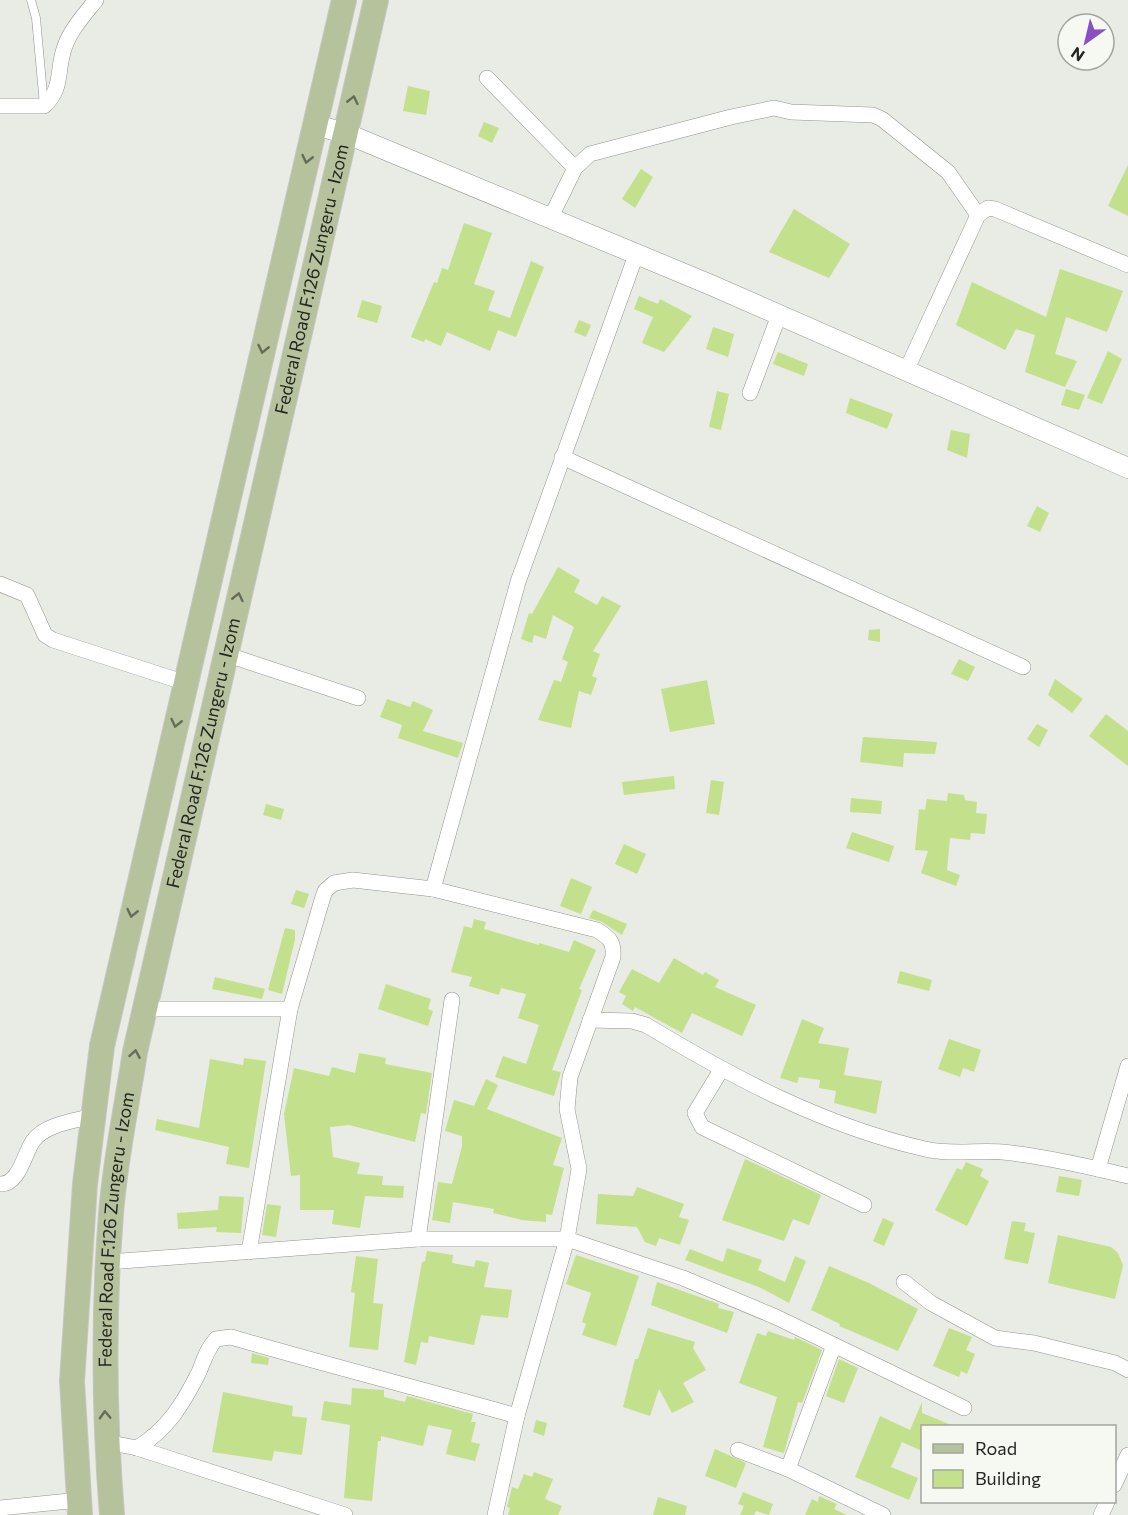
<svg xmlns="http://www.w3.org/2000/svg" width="1128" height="1515" font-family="Commissioner,sans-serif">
	<rect width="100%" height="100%" fill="#e9ebe5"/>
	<g fill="#c3e08d">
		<polygon points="408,86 430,91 426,115 403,111"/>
		<polygon points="484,122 499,128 492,143 478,136"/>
		<polygon points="1128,165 1128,216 1108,206"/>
		<polygon points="641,169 653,177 635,208 622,199"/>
		<polygon points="794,209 850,244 829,278 769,252"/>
		<polygon points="464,223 492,233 474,284 495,291 488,310 510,318 531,261 544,267 516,337 498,330 490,351 447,332 441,346 425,339 424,342 411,337 434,282 437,283 442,268 448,270"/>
		<polygon points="1060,269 1123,291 1107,332 1066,317 1055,354 1077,361 1065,387 1025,372 1035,335 1016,329 1005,350 956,325 972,282 1046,317"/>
		<polygon points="639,296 658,304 660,299 692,316 664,352 642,343 653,317 634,309"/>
		<polygon points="362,300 382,306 377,323 357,317"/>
		<polygon points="579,320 591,325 586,337 574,332"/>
		<polygon points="713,327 734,334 728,357 706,349"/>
		<polygon points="1108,351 1122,359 1102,404 1087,398"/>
		<polygon points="778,352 808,364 804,376 773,364"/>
		<polygon points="1066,389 1085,395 1079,410 1061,405"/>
		<polygon points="717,391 729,394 721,430 709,427"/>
		<polygon points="850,398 893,414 887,429 846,413"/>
		<polygon points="951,430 970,434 967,458 947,450"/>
		<polygon points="1037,506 1049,513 1040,532 1027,526"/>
		<polygon points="558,567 580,580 574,592 597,605 602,596 621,606 593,651 600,654 592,676 597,678 591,695 579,691 571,728 538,720 554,680 561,682 568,662 562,659 574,627 553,615 546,639 534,635 532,643 521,639 529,613 532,614"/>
		<polygon points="880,629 880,642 868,640 869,630"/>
		<polygon points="959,659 975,667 968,681 951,674"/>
		<polygon points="1055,679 1083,699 1072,713 1048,695"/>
		<polygon points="707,680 715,724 670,732 661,689"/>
		<polygon points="387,699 410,707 413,701 433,710 423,731 463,743 458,758 398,738 402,725 380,717"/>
		<polygon points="1106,714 1128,731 1128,766 1089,736"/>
		<polygon points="1037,724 1048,730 1039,747 1027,739"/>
		<polygon points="863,737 937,742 935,754 904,753 903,767 860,762"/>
		<polygon points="674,776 675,789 624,795 622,782"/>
		<polygon points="711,780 724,782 719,815 706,813"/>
		<polygon points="948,793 964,795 965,800 977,802 976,813 987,814 985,834 971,833 970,840 950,838 947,870 960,875 956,886 921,873 928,851 915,850 919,809 925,810 927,799 947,801"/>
		<polygon points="851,798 882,801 881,814 850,812"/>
		<polygon points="266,804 284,809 281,820 263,815"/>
		<polygon points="852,832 894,846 889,862 846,848"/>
		<polygon points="624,844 646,854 637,874 615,864"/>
		<polygon points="571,878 592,887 581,914 560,906"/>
		<polygon points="296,890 309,894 304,908 291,904"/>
		<polygon points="593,910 627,924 622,935 602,922 589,918"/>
		<polygon points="474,919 486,922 484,929 539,945 539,943 569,952 574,940 596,950 579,989 582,990 552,1070 561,1072 554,1096 495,1077 503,1056 526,1064 539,1025 518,1018 526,994 501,988 499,995 469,986 472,977 451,972 464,926 472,928"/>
		<polygon points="285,928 295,930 295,939 282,994 268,990"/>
		<polygon points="674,958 703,975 705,972 719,980 715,987 756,1005 742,1036 692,1013 682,1033 635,1007 633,1011 622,1004 626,996 619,992 632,969 659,983"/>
		<polygon points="900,971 932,980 929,991 897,983"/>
		<polygon points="215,977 265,989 262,999 212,989"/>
		<polygon points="386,984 431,999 428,1009 433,1011 428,1026 378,1009"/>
		<polygon points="802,1019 824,1028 818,1043 849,1048 844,1075 882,1081 876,1114 834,1103 836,1091 819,1088 820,1080 799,1077 797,1083 780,1078"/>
		<polygon points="949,1039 981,1050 974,1072 963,1068 960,1077 938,1069"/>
		<polygon points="359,1053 386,1058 385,1064 432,1073 426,1114 421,1113 415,1142 349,1125 330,1127 333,1157 360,1163 357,1174 383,1176 382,1185 404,1186 403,1198 365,1196 360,1228 332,1224 334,1210 300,1210 300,1175 291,1176 284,1114 294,1068 329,1076 332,1067 355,1073"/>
		<polygon points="244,1058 266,1061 249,1168 226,1164 229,1147 155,1130 157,1119 199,1128 210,1059 243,1065"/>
		<polygon points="486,1079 498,1085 487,1109 562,1138 553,1165 564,1168 552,1215 546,1214 546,1222 522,1220 493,1213 494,1209 453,1202 450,1223 432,1220 438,1182 452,1184 462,1146 462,1136 445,1131 454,1100 474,1106"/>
		<polygon points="745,1159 821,1195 809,1225 793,1219 784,1241 722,1220"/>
		<polygon points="966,1162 983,1169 980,1176 989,1181 967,1226 935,1210 957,1168 962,1170"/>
		<polygon points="1059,1176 1082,1180 1079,1196 1056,1192"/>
		<polygon points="637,1187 684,1204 679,1217 689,1220 680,1245 659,1238 656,1246 645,1242 637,1227 596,1224 598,1194 633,1196"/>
		<polygon points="219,1196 244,1197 241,1233 216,1232 217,1227 178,1229 177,1213 218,1210"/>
		<polygon points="267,1204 281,1206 276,1237 262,1235"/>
		<polygon points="883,1218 894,1223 884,1246 873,1241"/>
		<polygon points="1012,1221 1026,1223 1024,1231 1035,1233 1028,1264 1004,1259"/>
		<polygon points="1058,1235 1111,1247 1118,1253 1123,1265 1115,1299 1048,1283"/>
		<polygon points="727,1248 762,1260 758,1270 785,1282 795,1256 806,1261 789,1303 759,1287 685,1260 690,1249 723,1262"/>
		<polygon points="427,1251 453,1255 452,1263 474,1267 476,1260 489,1263 484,1287 512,1290 508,1318 481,1315 474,1345 429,1336 428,1343 421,1342 416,1365 404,1362 422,1262 425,1261"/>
		<polygon points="576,1255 639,1276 616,1346 582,1335 586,1324 582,1322 591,1293 566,1284"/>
		<polygon points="356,1256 378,1259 373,1303 383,1304 378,1350 349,1347 355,1293 351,1292"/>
		<polygon points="829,1266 869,1283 918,1309 898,1351 839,1326 840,1324 811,1310"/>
		<polygon points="657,1282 719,1304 718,1308 734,1312 727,1333 651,1305"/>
		<polygon points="648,1328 695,1342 693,1348 706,1370 683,1383 694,1402 672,1413 659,1389 650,1416 623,1407 635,1359 638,1359"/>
		<polygon points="949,1328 972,1337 966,1350 975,1354 967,1374 961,1371 959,1377 933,1366"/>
		<polygon points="768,1331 794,1340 795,1337 822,1350 802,1403 798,1402 784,1453 763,1447 777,1397 739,1383 757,1333 766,1336"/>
		<polygon points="252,1353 269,1358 268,1365 251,1363"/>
		<polygon points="839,1359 858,1368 844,1403 826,1396"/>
		<polygon points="352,1388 384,1390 384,1397 405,1402 407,1396 473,1414 471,1422 476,1422 471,1442 480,1444 475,1461 446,1454 452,1430 428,1425 423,1446 381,1436 381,1441 378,1441 372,1501 344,1498 350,1425 321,1420 324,1401 351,1405"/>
		<polygon points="223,1392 293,1406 292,1416 307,1418 302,1455 274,1451 272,1461 212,1452"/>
		<polygon points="922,1402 922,1413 954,1426 922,1426 922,1451 902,1442 891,1467 918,1478 909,1500 855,1477 880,1416 910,1430"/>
		<polygon points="536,1420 547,1423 544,1436 533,1432"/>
		<polygon points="715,1449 746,1463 736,1488 705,1476"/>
		<polygon points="534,1472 553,1479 545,1499 562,1506 558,1515 508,1515 510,1508 507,1507 512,1487 518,1489 524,1474 532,1477"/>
		<polygon points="743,1492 773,1504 769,1515 756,1511 754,1515 740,1515 744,1506 738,1504"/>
		<polygon points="819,1496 837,1504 834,1509 847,1515 805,1515 812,1499 818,1502"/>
		<polygon points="658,1497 687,1506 685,1515 653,1515"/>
	</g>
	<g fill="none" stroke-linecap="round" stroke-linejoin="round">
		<g stroke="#93958f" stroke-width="9">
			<polyline id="service" points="31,0 36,18 44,105"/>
		</g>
		<g stroke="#93958f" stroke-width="16">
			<g id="minor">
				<polyline points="487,78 575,168"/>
				<path d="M0,106H44C64,88 56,69 65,46C71,29 85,14 96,0"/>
				<polyline points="550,219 575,168 590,154 731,117 774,108 791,112 873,115 882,119 948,172 978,215"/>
				<polyline points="906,371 978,215 988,208 995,209 1128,265"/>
				<polyline points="750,393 779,315"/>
				<polyline points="562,457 1023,667"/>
				<polyline points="0,584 27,595 45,635 53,640 186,683"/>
				<polyline points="225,654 358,698"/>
				<polyline points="433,889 518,582 636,255"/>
				<polyline points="144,1009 290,1009"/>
				<path d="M590,1020L632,1021L646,1025C734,1078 824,1126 925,1149C949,1155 977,1150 1002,1152C1044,1156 1087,1166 1128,1176"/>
				<polyline points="721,1070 695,1113 702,1127 864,1205"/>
				<polyline points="1098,1169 1128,1066"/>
				<path d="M0,1184C19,1185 24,1154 33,1141C45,1124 74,1121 93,1116"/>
				<polyline points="418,1239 452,1000"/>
				<path d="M249,1252L290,1009L322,900L325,891L334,883L353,880L433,889L597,930C610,938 614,942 613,957L570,1077L567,1109L579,1169L567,1239L517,1416L495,1515"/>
				<polyline points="108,1262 418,1239 567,1239 683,1278 776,1317 964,1408"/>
				<polyline points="904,1282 931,1303 995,1338 1034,1343 1115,1363 1128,1370"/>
				<polyline points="106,1442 137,1448 345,1515"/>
				<path d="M137,1448C168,1429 183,1404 199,1372C204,1360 207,1349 216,1339L231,1337C326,1365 422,1389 517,1416"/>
				<polyline points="738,1450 788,1469 883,1515"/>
				<polyline points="788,1469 834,1345"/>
				<polyline points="1114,1485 1128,1455"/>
				<polyline points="0,1508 79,1500"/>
				<polyline points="1101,1515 1107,1502"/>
			</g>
		</g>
		<g stroke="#93958f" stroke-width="21">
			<polyline id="tertiary" points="315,125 345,133 711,285 1128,468"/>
		</g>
		<g stroke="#c6c7c6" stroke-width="26">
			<g id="primary">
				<polyline points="80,1515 72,1381 85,1184 102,1046 344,0"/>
				<path id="s1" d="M112,1515C104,1415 103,1314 111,1214C115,1160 127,1105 135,1052L376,0"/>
			</g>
		</g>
		<use href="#service" stroke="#fff" stroke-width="8"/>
		<use href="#minor" stroke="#fff" stroke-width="15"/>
		<use href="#tertiary" stroke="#fff" stroke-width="20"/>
		<use href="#primary" stroke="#b5c29b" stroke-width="24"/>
	</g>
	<defs><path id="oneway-chevron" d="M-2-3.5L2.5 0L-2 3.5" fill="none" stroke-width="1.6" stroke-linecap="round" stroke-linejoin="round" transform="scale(1.5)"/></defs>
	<g stroke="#666c59">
		<use href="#oneway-chevron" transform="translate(353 100) rotate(-77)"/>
		<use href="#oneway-chevron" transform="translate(307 159) rotate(103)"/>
		<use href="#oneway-chevron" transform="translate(263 349) rotate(103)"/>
		<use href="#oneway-chevron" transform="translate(238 597) rotate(-77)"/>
		<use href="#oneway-chevron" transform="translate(176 723) rotate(103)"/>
		<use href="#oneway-chevron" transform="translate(132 913) rotate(103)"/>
		<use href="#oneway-chevron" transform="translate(135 1054) rotate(-80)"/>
		<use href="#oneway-chevron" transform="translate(105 1415) rotate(-92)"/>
	</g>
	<g text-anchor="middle" stroke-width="6" stroke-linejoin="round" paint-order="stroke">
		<g font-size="18" fill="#252623" stroke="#f6f9f2">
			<text dy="6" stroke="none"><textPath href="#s1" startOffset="1258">Federal Road F.126 Zungeru - Izom</textPath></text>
			<text dy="6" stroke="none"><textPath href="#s1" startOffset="772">Federal Road F.126 Zungeru - Izom</textPath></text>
			<text dy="6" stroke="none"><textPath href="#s1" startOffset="286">Federal Road F.126 Zungeru - Izom</textPath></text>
		</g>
	</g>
	<rect x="921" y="1425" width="195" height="78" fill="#f6f9f2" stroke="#a2a59f" stroke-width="1.5"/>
	<rect x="933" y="1444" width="30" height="9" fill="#b5c29b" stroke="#a2a59f" stroke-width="1.5"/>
	<text x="975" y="1455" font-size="18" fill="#252623">Road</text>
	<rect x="933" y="1470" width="30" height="18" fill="#c3e08d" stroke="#a2a59f" stroke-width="1.5"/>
	<text x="975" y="1485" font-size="18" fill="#252623">Building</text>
	<g transform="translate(1086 42) rotate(214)"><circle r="28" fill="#f6f9f2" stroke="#a2a59f" stroke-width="1.5"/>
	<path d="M0-4.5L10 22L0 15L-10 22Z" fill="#8a4fc5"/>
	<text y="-9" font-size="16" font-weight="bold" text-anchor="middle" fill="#252623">N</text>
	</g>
</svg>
